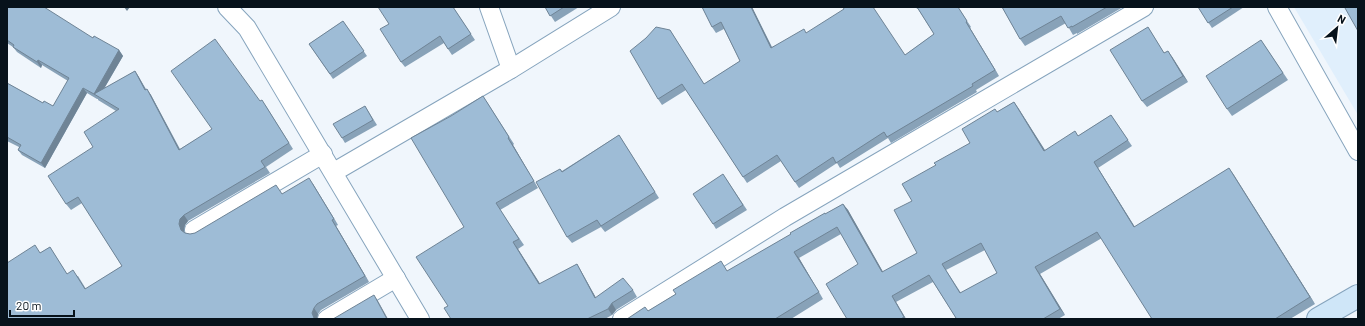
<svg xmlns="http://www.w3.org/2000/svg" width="1365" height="326" font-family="Barlow,sans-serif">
	<rect width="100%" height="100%" fill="#f0f6fc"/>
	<polygon fill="#e0effc" points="1294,7 1358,7 1358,115"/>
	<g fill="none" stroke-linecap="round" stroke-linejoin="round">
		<g stroke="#86a4bd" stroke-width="20">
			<g id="street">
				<polyline points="227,7 247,28 420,319"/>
				<polyline points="489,7 511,69"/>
				<polyline points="1277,7 1358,151"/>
				<polyline points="334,172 511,69 611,7"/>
				<polyline points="194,230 323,154"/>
				<polyline points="327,319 396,278"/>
				<polyline points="622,319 785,217 1144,7"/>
			</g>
		</g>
		<g stroke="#86a4bd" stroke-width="24">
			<polyline id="secondary" points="1318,319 1358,296"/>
		</g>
		<use href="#street" stroke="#fff" stroke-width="18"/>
		<use href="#secondary" stroke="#cfe6f8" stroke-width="22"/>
	</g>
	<g fill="#88a2b8" fill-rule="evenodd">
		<polygon points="7,7 93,38 119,50 123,56 104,89 135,71 146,89 151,95 180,149 260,101 266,106 293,149 266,167 270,173 188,221 185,225 184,230 184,233 190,234 195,233 282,194 313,184 338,225 336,226 369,282 321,310 318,314 317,319 7,319 7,263 40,253 50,247 67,274 78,276 86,289 122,266 82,203 71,210 66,204 93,147 116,111 98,100 98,99 97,99 87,93 45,168 22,155 18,150 19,147 7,141 7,83 43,103 53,106 68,81 42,65 41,68 17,52 13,47 7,43"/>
		<polygon points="453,7 475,40 452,55 444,43 405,67 401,62 389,24"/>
		<polygon points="545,7 579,7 555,22"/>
		<polygon points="702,7 752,7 772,47 807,33 905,55 934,34 918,9 917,9 916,7 958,7 971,27 970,28 999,76 976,90 977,92 891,143 888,138 840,168 837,163 799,188 781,161 747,183 686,90 662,105 658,99 670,30 704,84 740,61 724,29 716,33 712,27"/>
		<polygon points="1002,7 1123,7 1077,34 1077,33 1073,35 1066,23 1025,46 1020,39"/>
		<polygon points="1198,7 1244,7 1212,28"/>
		<polygon points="343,21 367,56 333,79 309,44"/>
		<polygon points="1148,27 1164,53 1168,51 1188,82 1147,107 1142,101"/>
		<polygon points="1261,40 1288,80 1232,116 1227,109"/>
		<polygon points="487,102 514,144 513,145 538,188 500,210 524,245 518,249 540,284 577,264 581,271 596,298 633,290 637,297 616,310 612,315 605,319 451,319 448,306 464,227"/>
		<path d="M1014,102L1045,150L1078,136L1111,115L1132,146L1098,168L1135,227L1229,168L1315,304L1290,319H1152L1102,238L1040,274L1065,315L1058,319H954L956,318L933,282L896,302L906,319H847L858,264L841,234L799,258L823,299L791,319H627L648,311L676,294L728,271L843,204L848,210L883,272L917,253L912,201L936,165L970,143L997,112ZM985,250L997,273L961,293L946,270Z"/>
		<polygon points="365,106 377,125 345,143 342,138"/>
		<polygon points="619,135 659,198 605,232 601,227 572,243 567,237 560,169 562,171"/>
		<polygon points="727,180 747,210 716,229 713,224"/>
	</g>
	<g fill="#6f8496">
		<polygon points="124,7 130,7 127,11"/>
		<polygon points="751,7 752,7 775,54 771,48"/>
		<polygon points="966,22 970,28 999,76 995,70"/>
		<polygon points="119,50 123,56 99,97 94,94 97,99 94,94"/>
		<polygon points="1168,51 1173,58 1188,82 1183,76"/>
		<polygon points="38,60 42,65 41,68 37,62"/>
		<polygon points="135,71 139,77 149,96 145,90"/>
		<polygon points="83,88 87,93 45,168 41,163"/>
		<polygon points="147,89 151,95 183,156 179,150"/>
		<polygon points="1014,102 1019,109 1049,157 1044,151"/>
		<polygon points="508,138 513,145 538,188 534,181"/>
		<polygon points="1094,162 1098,168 1139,234 1134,227"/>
		<polygon points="1229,168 1234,175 1315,304 1310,297"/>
		<polygon points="309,178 313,184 338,225 334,219"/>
		<polygon points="843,204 848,210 887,279 882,272"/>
		<polygon points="184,215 188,221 185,225 184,230 185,236 181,230 179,224 180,219"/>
		<polygon points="332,220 336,226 369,282 365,276"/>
		<polygon points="513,242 518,249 544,290 539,284"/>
		<polygon points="794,252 799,258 823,299 819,292"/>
		<polygon points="577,264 581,271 600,305 595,298"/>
		<polygon points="1035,267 1040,274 1065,315 1060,309"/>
		<polygon points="374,295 378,301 388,319 387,319"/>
		<polygon points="892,296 896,302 906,319 904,317"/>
		<polygon points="612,303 616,310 612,315 608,309"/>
		<polygon points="314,308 318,314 317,319 314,319 314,318 312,313"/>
	</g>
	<g fill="#9ebcd6" stroke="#6f8496" fill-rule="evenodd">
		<polygon points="7,7 44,7 93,38 94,36 119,50 94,94 83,88 41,163 18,150 21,145 7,137 7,83 43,103 44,101 53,106 69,78 38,60 37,62 13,47 14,45 7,40"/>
		<polygon points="378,7 453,7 471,34 448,49 440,36 401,62 380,29 389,24"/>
		<polygon points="545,7 564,7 550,16"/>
		<polygon points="702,7 751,7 771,48 804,29 806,33 844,9 843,7 873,7 905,55 934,34 917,7 958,7 967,21 966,22 995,70 972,84 973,86 887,137 884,132 836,163 833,157 795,182 777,155 743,177 682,84 658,99 630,51 646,38 656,27 670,30 704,84 740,61 721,22 712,27"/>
		<polygon points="1002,7 1107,7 1072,27 1072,26 1068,28 1061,16 1020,39"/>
		<polygon points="1198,7 1233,7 1208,23"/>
		<polygon points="1346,7 1358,7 1358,31 1345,8"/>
		<polygon points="343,21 364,51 330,74 309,44"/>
		<polygon points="1148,27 1164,53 1168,51 1183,76 1142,101 1110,50"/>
		<polygon points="215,39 260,101 262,100 289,143 261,161 265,167 184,215 180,219 179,224 181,230 185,233 190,234 195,233 276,185 282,194 309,178 334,219 332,220 365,276 317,304 314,308 312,313 314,318 315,319 7,319 7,263 35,245 40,253 50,247 67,274 73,270 85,289 122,266 78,197 66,204 48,176 93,147 84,132 119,109 94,94 135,71 145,90 147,89 179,150 212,129 171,71"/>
		<polygon points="1261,40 1283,73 1227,109 1206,76"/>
		<polygon points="483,96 509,137 508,138 534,181 496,203 519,239 513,242 539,284 577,264 595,298 623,278 633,290 612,303 608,309 587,319 573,319 572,318 571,319 451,319 444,308 448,306 416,257 464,227 411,138 451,116"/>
		<path d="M1014,102L1044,151L1075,131L1078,136L1111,115L1128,140L1094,162L1134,227L1229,168L1310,297L1275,319H1152L1097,232L1035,267L1060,309L1043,319H954L956,318L929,275L892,296L904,317L901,319H847L826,284L858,264L837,227L794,252L819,292L775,319H627L645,307L648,311L676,294L673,290L721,261L727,271L791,234L790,233L825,213V214L843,204L882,272L917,253L894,210L912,201L902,184L936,165L934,163L970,143L962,129L995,109L997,112ZM981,243L997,273L960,293L942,264Z"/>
		<polygon points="365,106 373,120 342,138 333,124"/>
		<polygon points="619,135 655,192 601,226 597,220 567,237 536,182 560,169 562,172"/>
		<polygon points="723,174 743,205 713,224 693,194"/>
		<polygon points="374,295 387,319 333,319"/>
	</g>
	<rect width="1365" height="326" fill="none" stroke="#07121b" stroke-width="16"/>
	<g transform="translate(1337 28) rotate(28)" stroke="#ffffff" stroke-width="3" paint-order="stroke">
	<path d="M0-3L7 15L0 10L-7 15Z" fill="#07121b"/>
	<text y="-6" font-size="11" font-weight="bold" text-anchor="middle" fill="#07121b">N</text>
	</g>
	<path d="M10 310v6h64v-6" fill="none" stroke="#07121b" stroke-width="2"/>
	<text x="16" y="310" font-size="12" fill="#07121b" stroke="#ffffff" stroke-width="3" paint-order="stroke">20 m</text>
</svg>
